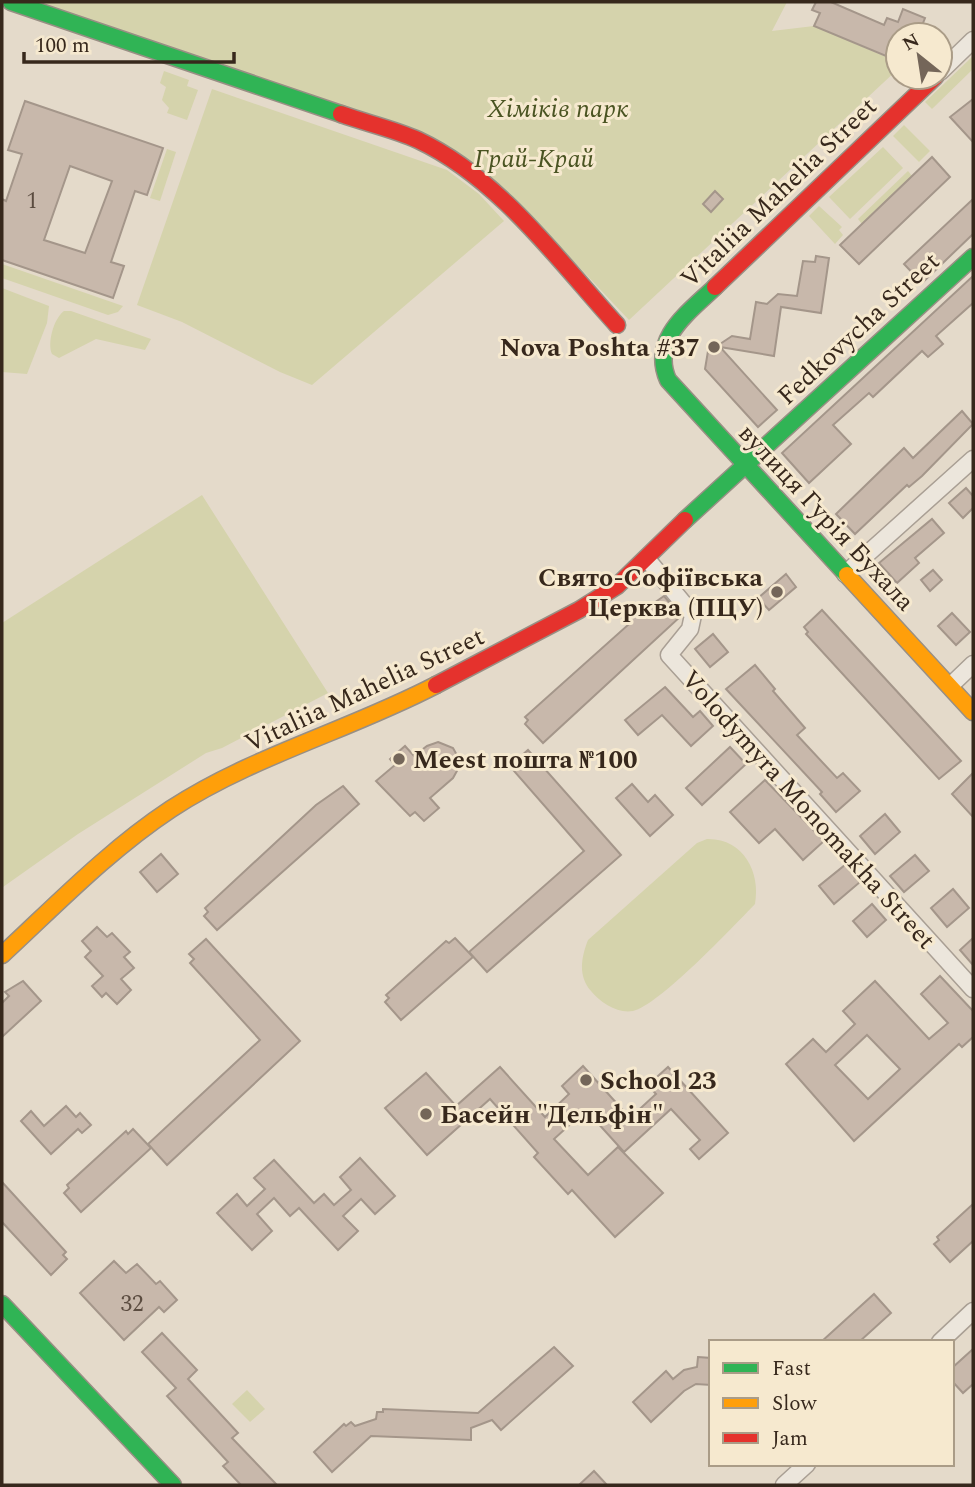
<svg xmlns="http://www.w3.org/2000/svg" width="975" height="1487" font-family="Spectral,serif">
	<rect width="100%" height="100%" fill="#e4daca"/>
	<g fill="#d5d3ac">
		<polygon points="11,2 787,2 772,31 814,26 898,62 898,69 629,320 563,250 449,156"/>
		<polygon points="973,56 973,69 932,109 925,102"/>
		<polygon points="164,71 189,80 187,86 198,90 187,120 167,113 169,108 162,100 166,87 160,83"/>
		<polygon points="212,89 447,170 479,194 504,221 312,385 280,372 182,322 137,305"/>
		<polygon points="904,125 930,151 919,162 893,136"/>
		<polygon points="883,147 903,168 850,219 829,197"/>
		<polygon points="167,149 176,152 160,201 150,198"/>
		<polygon points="908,171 912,176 862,224 858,219"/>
		<polygon points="819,206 842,227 839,230 843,235 835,244 809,216"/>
		<polygon points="2,264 123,306 118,312 108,315 2,278"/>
		<polygon points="2,288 49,306 47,323 27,374 2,372"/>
		<path d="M64,311H71L151,339L145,350L96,339L59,358L52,354C47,343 54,318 64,311Z"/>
		<polygon points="202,495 328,693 222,748 206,753 78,834 3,887 2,623"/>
		<path d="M707,839C743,838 761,872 755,904C734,926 658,1006 633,1011C618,1014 601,1003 591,991C578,976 581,958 588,940L697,843Z"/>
		<polygon points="247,1390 265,1409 250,1422 232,1404"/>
	</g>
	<g fill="#c8b8ab" stroke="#a4968a" stroke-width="2" fill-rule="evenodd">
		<polygon points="816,2 831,2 884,25 887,18 898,22 903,9 925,18 919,33 914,31 913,35 905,35 897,32 886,56 814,26 820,13 812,10"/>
		<polygon points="973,99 973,142 950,117"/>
		<path d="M25,101L163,148L147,195L135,191L111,262L124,266L113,298L2,260V199L6,201L22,154L8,150ZM70,166L112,181L85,253L44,240Z"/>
		<polygon points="932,157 950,177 859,264 840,245"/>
		<polygon points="715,191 723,199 711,212 703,204"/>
		<polygon points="973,199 973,234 922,283 904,264"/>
		<polygon points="816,256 829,258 821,313 781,307 774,356 720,347 777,410 758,427 705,369 709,345 717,346 732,336 750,339 756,302 767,304 778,294 797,296 803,261 815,262"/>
		<polygon points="973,276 973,303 936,336 943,344 928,357 922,351 873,397 869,393 833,425 851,444 809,483 782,453"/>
		<polygon points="962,411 973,424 922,476 909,487 907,485 855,534 836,514 904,448 913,458"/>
		<polygon points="966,488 973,496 973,508 963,518 949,503"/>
		<polygon points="932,519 944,533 915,558 919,563 897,583 879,563"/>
		<polygon points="933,570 942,580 930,591 921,580"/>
		<polygon points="786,574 796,587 769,610 758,598"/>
		<polygon points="664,596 681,616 543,743 525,724 528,720 525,717 628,625 623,619 636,607 641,612"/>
		<polygon points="822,610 961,761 939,779 806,634 808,632 804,627"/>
		<polygon points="952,613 970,632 956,645 938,626"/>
		<polygon points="713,634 728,652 710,667 695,649"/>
		<polygon points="755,665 775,689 773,691 805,728 797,735 837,778 843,773 860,791 836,812 820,794 822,792 726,689"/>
		<polygon points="665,687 693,717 700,711 713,726 691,746 662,715 638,735 625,720"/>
		<polygon points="438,742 453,748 458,757 458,769 453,778 430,798 439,808 424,821 415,812 410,816 376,781 395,765 390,759 405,746 414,756 427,746"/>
		<polygon points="730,747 746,764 702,805 686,788"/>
		<polygon points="528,750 621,855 487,972 469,952 584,851 514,771 518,768 513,763"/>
		<polygon points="973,773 973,817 952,794"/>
		<polygon points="765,780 824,841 803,860 775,829 759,843 730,812"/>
		<polygon points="632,784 648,802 655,795 673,815 650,836 616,798"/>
		<polygon points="343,786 359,804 217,930 204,916 208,912 205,908 316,805"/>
		<polygon points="885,814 900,832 875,854 860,836"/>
		<polygon points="161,854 178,874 157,892 140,872"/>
		<polygon points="915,855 929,871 904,892 890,876"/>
		<polygon points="845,865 860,882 834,904 819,886"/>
		<polygon points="953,889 969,908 947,927 931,908"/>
		<polygon points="872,904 886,920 867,937 853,921"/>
		<polygon points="97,927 107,937 112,933 130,952 124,957 134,968 121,979 131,990 117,1004 106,993 102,997 92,986 103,976 85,957 91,951 82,941"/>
		<polygon points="455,938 473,957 401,1020 385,1002 389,998 386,995 446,941 449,943"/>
		<polygon points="973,938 973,965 960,950"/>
		<polygon points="206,939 300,1041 167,1165 148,1144 260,1040 190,963 194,959 189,954"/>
		<path d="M940,976L973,1011V1037L962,1047L959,1044L854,1141L786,1064L813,1039L826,1052L855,1024L843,1011L875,981L929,1039L948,1023L921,994ZM867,1035L900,1069L868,1099L835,1065Z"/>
		<polygon points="23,981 41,1001 2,1037 2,1003 9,996 5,992"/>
		<polygon points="583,1066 630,1118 656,1094 648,1085 668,1067 728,1133 699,1159 690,1149 700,1140 671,1109 624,1152 586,1110 554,1139 588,1175 618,1147 663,1193 615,1237 572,1190 568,1194 534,1157 538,1153 490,1099 427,1155 385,1108 426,1073 456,1106 500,1067 545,1117 569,1094 562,1086"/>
		<polygon points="66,1106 76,1117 80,1113 91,1125 82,1133 78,1129 51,1154 21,1121 31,1111 44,1126"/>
		<polygon points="133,1129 151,1148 81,1212 64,1193 69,1188 67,1185 126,1131 128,1134"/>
		<polygon points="360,1158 395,1196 375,1214 361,1199 343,1216 358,1231 338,1250 299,1208 290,1216 274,1198 257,1214 272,1231 252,1250 217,1213 237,1194 247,1206 265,1189 254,1178 274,1160 314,1203 324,1194 334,1205 351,1190 340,1177"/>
		<polygon points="2,1182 66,1252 63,1255 67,1259 51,1275 2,1222"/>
		<polygon points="973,1204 973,1241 950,1262 934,1244 939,1240 937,1237"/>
		<polygon points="114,1261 126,1273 137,1264 156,1284 160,1281 177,1300 164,1312 159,1307 124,1340 80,1293"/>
		<polygon points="874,1294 891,1313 859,1342 821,1342"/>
		<polygon points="162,1333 197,1370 188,1379 238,1433 232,1438 277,1485 241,1485 223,1466 228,1462 167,1396 176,1388 142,1352"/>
		<polygon points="554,1347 573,1366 501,1430 492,1420 471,1428 471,1440 371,1436 332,1472 314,1452 344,1424 346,1426 351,1422 355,1426 376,1419 377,1412 383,1412 383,1409 478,1413"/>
		<polygon points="973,1349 973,1384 963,1393 952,1381 952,1368"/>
		<polygon points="698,1357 711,1358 711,1385 696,1384 684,1391 651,1422 633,1402 666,1371 673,1379 684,1370 697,1367"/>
		<polygon points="594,1471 607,1485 579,1485"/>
	</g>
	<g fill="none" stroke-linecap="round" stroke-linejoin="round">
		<g stroke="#a99f94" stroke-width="19">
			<g id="street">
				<polyline points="940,72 973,40"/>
				<polyline points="647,559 693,615 690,629 669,655 973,989"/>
				<polyline points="845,574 973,459"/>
				<polyline points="950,686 973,664"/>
				<polyline points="940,1342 973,1311"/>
				<polyline points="784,1485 807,1464"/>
			</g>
		</g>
		<g stroke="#988f84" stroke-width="19">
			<g id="fast">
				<polyline points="11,2 341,114"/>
				<path d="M715,287C688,313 650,339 668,380L847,575"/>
				<polyline points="685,520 973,257"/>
				<polyline points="2,1304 173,1485"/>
			</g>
		</g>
		<g stroke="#988f84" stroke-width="19">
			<g id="slow">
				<polyline points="847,575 973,712"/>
				<path d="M2,955C56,905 109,850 171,809C252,756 350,730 436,685"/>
			</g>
		</g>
		<g stroke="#988f84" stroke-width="19">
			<g id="jam">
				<path d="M341,114C366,123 394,129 418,140C499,178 558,260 617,325"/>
				<polyline points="715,287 935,77"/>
				<polyline points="436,685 579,610 617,586 685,520"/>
			</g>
		</g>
		<use href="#street" stroke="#ece6dc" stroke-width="16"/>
		<use href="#fast" stroke="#30b455" stroke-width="16"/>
		<use href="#slow" stroke="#ff9f0a" stroke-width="16"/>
		<use href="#jam" stroke="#e5322d" stroke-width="16"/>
	</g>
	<g fill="#746659" stroke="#f6e9cf" stroke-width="2.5">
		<circle cx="714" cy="347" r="7"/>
		<circle cx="777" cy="592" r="7"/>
		<circle cx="399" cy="759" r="7"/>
		<circle cx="586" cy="1080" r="7"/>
		<circle cx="426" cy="1114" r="7"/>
	</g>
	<g text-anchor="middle" stroke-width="6" stroke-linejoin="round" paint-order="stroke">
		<g font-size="23" fill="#5b4c40">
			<text x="32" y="208">1</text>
			<text x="132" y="1311">32</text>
		</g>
		<g font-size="26" font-style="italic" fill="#4a5422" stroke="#f6e9cf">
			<text x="558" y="117">Хіміків парк</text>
			<text x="534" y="167">Грай-Край</text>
		</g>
		<g font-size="26" fill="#37281c" stroke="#f6e9cf">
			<text transform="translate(778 192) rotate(-44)" y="9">Vitaliia Mahelia Street</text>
			<text transform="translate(858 328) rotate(-43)" y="9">Fedkovycha Street</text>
			<text transform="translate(827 517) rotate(47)" y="9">вулиця Гурія Бухала</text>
			<text transform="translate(364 689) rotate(-25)" y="9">Vitaliia Mahelia Street</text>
			<text transform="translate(809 809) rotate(48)" y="9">Volodymyra Monomakha Street</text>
		</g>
		<g font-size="26" font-weight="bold" fill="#37281c" stroke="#f6e9cf" text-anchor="start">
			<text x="700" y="356" text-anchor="end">Nova Poshta #37</text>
			<text x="763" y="586" text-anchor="end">Свято-Софіївська<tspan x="763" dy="30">Церква (ПЦУ)</tspan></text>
			<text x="413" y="768">Meest пошта №100</text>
			<text x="600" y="1089">School 23</text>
			<text x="440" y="1123">Басейн "Дельфін"</text>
		</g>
	</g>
	<rect width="975" height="1487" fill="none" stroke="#37281c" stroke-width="7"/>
	<rect x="709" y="1340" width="245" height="126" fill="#f6e9cf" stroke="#aa9c87" stroke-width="2"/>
	<rect x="723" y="1363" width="35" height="10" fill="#30b455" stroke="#aa9c87" stroke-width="2"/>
	<text x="772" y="1375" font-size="21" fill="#37281c">Fast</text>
	<rect x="723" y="1398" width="35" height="10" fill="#ff9f0a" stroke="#aa9c87" stroke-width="2"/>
	<text x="772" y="1410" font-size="21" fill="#37281c">Slow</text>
	<rect x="723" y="1433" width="35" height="10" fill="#e5322d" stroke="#aa9c87" stroke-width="2"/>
	<text x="772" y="1445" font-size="21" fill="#37281c">Jam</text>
	<g transform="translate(919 56) rotate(330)"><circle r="33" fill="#f6e9cf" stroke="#aa9c87" stroke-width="2"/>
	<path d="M0-5L12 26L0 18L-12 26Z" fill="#746659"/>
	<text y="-10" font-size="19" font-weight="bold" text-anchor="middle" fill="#37281c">N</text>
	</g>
	<path d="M24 52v10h210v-10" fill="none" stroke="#37281c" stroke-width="3.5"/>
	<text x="35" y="52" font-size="21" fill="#37281c" stroke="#f6e9cf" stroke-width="5" paint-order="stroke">100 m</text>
</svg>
